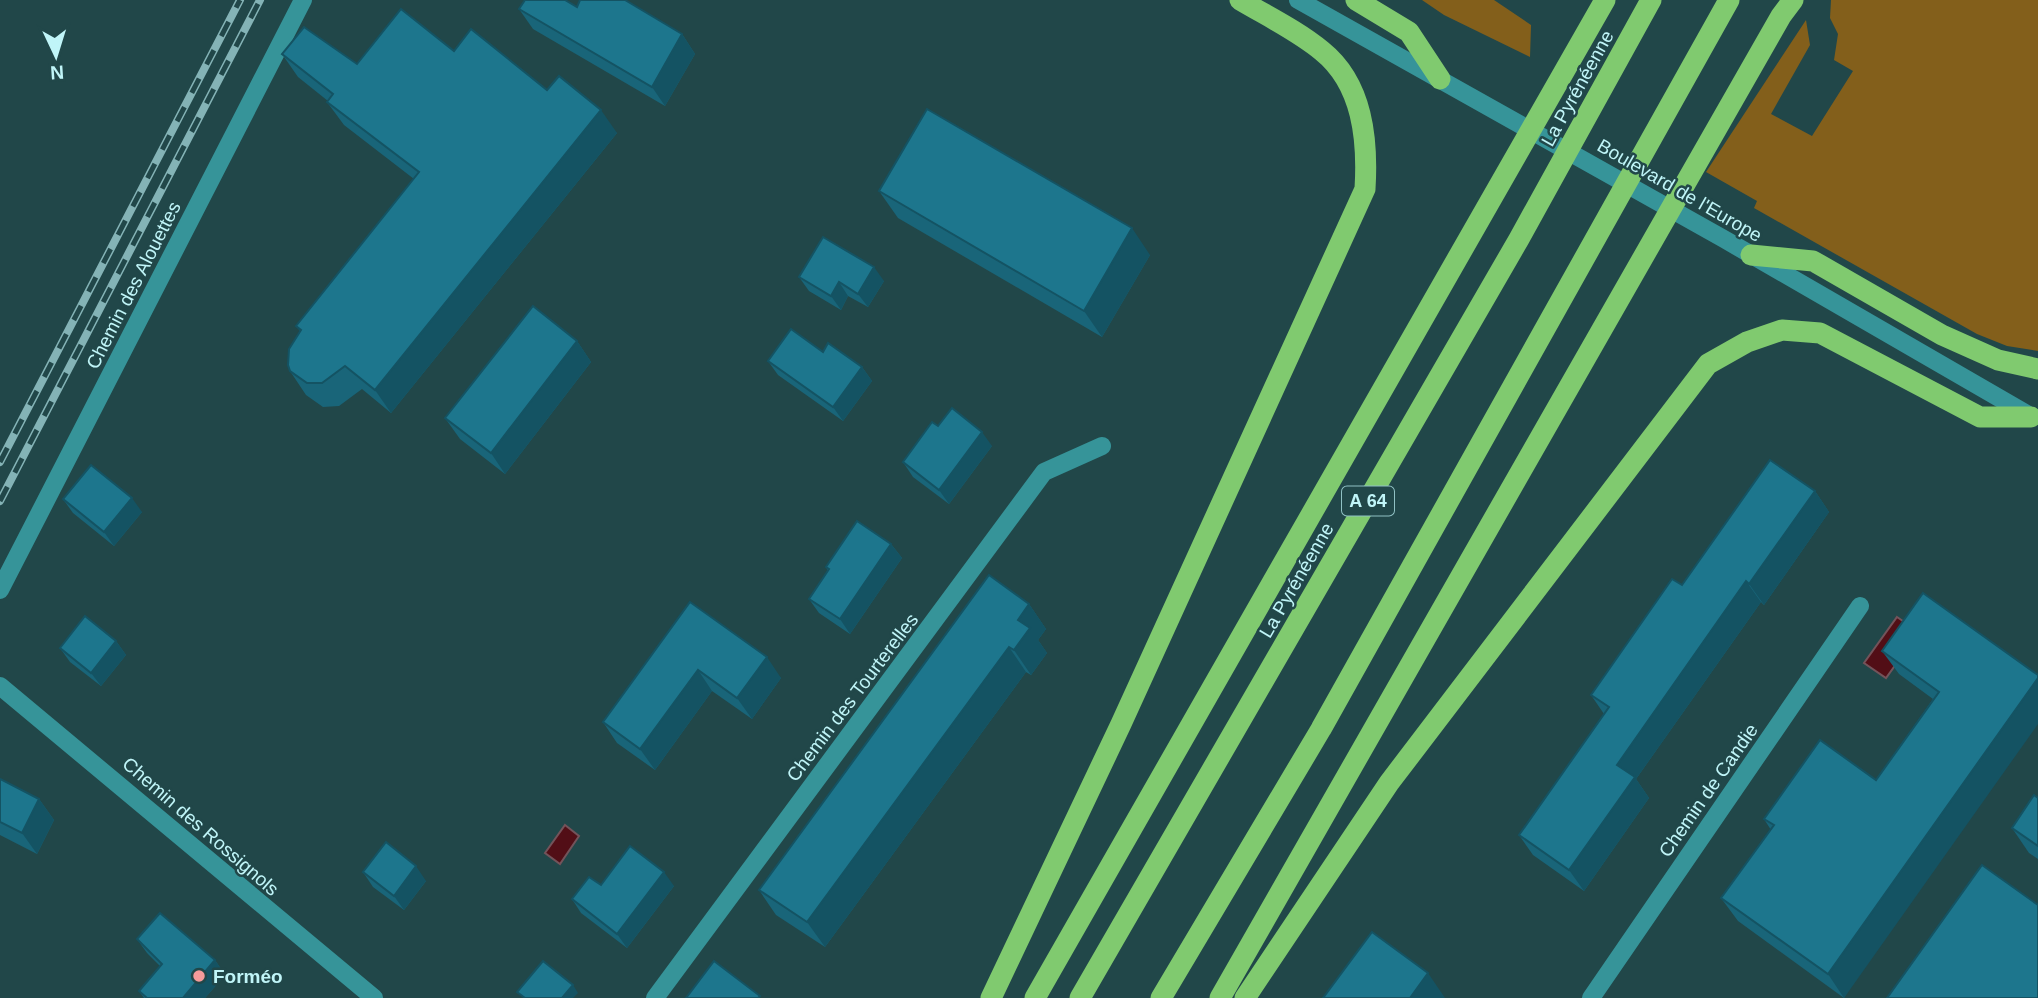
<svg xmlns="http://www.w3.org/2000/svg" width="2038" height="998" font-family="Helvetica,sans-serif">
	<rect width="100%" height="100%" fill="#214749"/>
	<g fill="#835f1b">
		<polygon points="1422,0 1494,0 1531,25 1530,57 1444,15"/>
		<polygon points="1831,0 2038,0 2038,351 2007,346 1977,334 1754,208 1757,201 1706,172 1806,20 1810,45 1771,114 1812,136 1853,71 1834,60 1838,34 1830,18"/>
	</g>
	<g fill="#520e16" stroke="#73535a" stroke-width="2">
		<polygon points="1897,617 1919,632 1886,678 1864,663"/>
		<polygon points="565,825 579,836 560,864 545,853"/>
	</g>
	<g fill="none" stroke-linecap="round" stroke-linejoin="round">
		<g stroke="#369499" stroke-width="18">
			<polyline points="1298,0 1724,239 2032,417"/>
			<polyline points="0,590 303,0"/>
			<polyline points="0,686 374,998"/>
			<polyline points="655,998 1044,472 1102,446"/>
			<polyline points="1591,998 1860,606"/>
		</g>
		<g stroke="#80ca6f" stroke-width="21">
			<polyline points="1356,0 1409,32 1440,79"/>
			<polyline points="1751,255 1813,261 1942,335 1998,360 2038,369"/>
			<path d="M991,998L1121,724L1365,189C1368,140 1363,84 1322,51C1298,31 1267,16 1240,0"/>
			<polyline points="1035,998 1605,0"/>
			<polyline points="1080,998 1519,239 1651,0"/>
			<polyline points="1161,998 1321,729 1729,0"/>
			<polyline points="1220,998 1781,16 1793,0"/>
			<polyline points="1245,998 1389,783 1708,364 1747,342 1782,330 1820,333 1980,417 2031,417"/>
		</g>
		<g stroke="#84b3b6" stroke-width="8">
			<g id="rail">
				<polyline points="0,462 240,0"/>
				<polyline points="0,501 260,0"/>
			</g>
		</g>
		<use href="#rail" stroke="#214749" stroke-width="5" stroke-dasharray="16" stroke-linecap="butt"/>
	</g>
	<g fill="#196579">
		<polygon points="519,9 682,34 695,54 665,106 533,29"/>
		<polygon points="454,51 547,90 617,133 391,413 362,389 339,406 323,407 306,395 290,371 300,331 296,326 414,179 344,125 327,102 328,101 298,77 282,54 357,64"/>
		<polygon points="879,191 1150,255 1102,337 898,218"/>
		<polygon points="799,277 884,281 868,307 848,296 841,310 809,291"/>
		<polygon points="577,341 591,362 505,474 460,439 445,418"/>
		<polygon points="823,352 862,367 872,381 843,421 778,375 768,361"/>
		<polygon points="992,446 949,504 913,477 903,462"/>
		<polygon points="1815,491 1829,512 1764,605 1761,602 1636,779 1649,798 1584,891 1533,855 1519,835 1604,714 1591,695 1682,585"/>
		<polygon points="63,499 142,512 114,546 73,513"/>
		<polygon points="891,544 902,558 850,634 819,613 809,599 828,571 826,567"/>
		<polygon points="690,602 781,678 752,719 712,691 655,770 617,743 603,722"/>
		<polygon points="1029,604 1046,629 1038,640 1047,653 1031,675 1026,672 825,947 776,915 759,890"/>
		<polygon points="116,641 126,655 101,686 70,662 60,648"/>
		<polygon points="1882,651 2038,675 1844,998 1738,921 1721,898 1771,830 1764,819 1876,780 1933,699 1899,674"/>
		<polygon points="0,779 39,799 54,820 37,854 0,835"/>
		<polygon points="2038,798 2038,859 2029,853 2012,828"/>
		<polygon points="363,872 426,881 404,910 373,887"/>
		<polygon points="601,885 674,886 627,948 581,913 572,899"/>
		<polygon points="137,939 215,960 225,975 205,998 144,998 139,991 160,966 147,953"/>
	</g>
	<g fill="#145363">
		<polygon points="682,34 695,54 665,106 652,87"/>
		<polygon points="601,110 617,133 391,413 375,390"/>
		<polygon points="1132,228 1150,255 1102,337 1084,311"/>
		<polygon points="874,267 884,281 868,307 858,294"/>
		<polygon points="839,282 848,296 841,310 831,296"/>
		<polygon points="577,341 591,362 505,474 491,453"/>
		<polygon points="862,367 872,381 843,421 833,407"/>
		<polygon points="982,432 992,446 949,504 939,490"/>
		<polygon points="1815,491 1829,512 1764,605 1749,584"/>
		<polygon points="132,498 142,512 114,546 104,532"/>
		<polygon points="891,544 902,558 850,634 840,619"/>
		<polygon points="1746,581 1761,602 1636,779 1649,798 1584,891 1569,870 1617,765"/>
		<polygon points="1029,604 1046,629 1038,640 1047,653 1031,675 1014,650 1018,620"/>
		<polygon points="116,641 126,655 101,686 91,673"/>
		<polygon points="1009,647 1026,672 825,947 807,922"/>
		<polygon points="767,657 781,678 752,719 737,698"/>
		<polygon points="698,670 712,691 655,770 640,749"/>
		<polygon points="2038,678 2038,724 1844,998 1828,974"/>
		<polygon points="39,799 54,820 37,854 22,833"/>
		<polygon points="416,866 426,881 404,910 394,896"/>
		<polygon points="664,872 674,886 627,948 617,934"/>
		<polygon points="215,960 225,975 205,998 183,998"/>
		<polygon points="1428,973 1445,998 1410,998"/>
		<polygon points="573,985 578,993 573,998 562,998"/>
	</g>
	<g fill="#1d768d" stroke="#145363" stroke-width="2">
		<polygon points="525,0 565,0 577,7 580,0 625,0 682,34 652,87 519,9"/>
		<polygon points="401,9 454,51 471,29 547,90 559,76 601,110 375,390 345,366 322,383 307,383 290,371 288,365 289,349 301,330 296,326 419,172 327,102 333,94 282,54 304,27 357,64"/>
		<polygon points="927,109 1132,228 1084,311 879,191"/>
		<polygon points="823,237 874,267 858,294 839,282 831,296 799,277"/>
		<polygon points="533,306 577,341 491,453 445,418"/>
		<polygon points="791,329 823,352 828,343 862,367 833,407 768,361"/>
		<polygon points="952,408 982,432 939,490 903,462 932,422 938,426"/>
		<polygon points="1770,460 1815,491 1749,584 1746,581 1617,765 1635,777 1569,870 1519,835 1609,707 1591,695 1672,579 1682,585"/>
		<polygon points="91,465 132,498 104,532 63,499"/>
		<polygon points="857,521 891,544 840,619 809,599 829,569 826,567"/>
		<polygon points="989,575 1029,604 1018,620 1030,628 1014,650 1009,647 807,922 759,890"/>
		<polygon points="1923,593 2038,675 2038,678 1828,974 1721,898 1774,825 1764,819 1820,740 1876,780 1939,692 1882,651"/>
		<polygon points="690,602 767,657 737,698 698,670 640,749 603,722"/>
		<polygon points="85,616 116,641 91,673 60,648"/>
		<polygon points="0,779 39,799 22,833 0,822"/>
		<polygon points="2034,795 2038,798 2038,846 2012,828"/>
		<polygon points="386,842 416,866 394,896 363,872"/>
		<polygon points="630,846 664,872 617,934 572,899 589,877 601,885"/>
		<polygon points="1982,865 2038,905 2038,998 1887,998"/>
		<polygon points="160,913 215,960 183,998 147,998 139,991 162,964 137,939"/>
		<polygon points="1372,932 1428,973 1410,998 1323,998"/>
		<polygon points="543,961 573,985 562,998 525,998 517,992"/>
		<polygon points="714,961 760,996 758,998 686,998"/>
	</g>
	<circle fill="#f59b9b" stroke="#214749" stroke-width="2.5" cx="199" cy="976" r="7"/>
	<g text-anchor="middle" stroke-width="5" stroke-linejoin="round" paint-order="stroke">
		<rect fill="#214749" stroke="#90c1c4" stroke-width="2" x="1342" y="486.5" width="52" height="29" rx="5"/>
		<g font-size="18" font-weight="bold" fill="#c0f5f8">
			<text x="1368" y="507">A 64</text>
		</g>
		<g font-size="19" fill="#c0f5f8" stroke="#214749">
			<text transform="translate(1577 88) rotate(-61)" y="7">La Pyrénéenne</text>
			<text transform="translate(1680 190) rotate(30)" y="7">Boulevard de l'Europe</text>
			<text transform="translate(133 285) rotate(-63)" y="7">Chemin des Alouettes</text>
			<text transform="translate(1296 580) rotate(-60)" y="7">La Pyrénéenne</text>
			<text transform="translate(852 697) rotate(-53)" y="7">Chemin des Tourterelles</text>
			<text transform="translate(1708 790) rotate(-55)" y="7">Chemin de Candie</text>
			<text transform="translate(201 826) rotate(41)" y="7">Chemin des Rossignols</text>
		</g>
		<g font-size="19" font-weight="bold" fill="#c0f5f8" stroke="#214749" text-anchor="start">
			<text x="213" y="983">Forméo</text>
		</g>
	</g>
	<g transform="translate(56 56) rotate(176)" stroke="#214749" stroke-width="5" paint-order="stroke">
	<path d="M0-5L12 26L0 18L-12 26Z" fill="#c0f5f8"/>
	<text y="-10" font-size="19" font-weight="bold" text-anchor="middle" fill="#c0f5f8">N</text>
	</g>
</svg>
